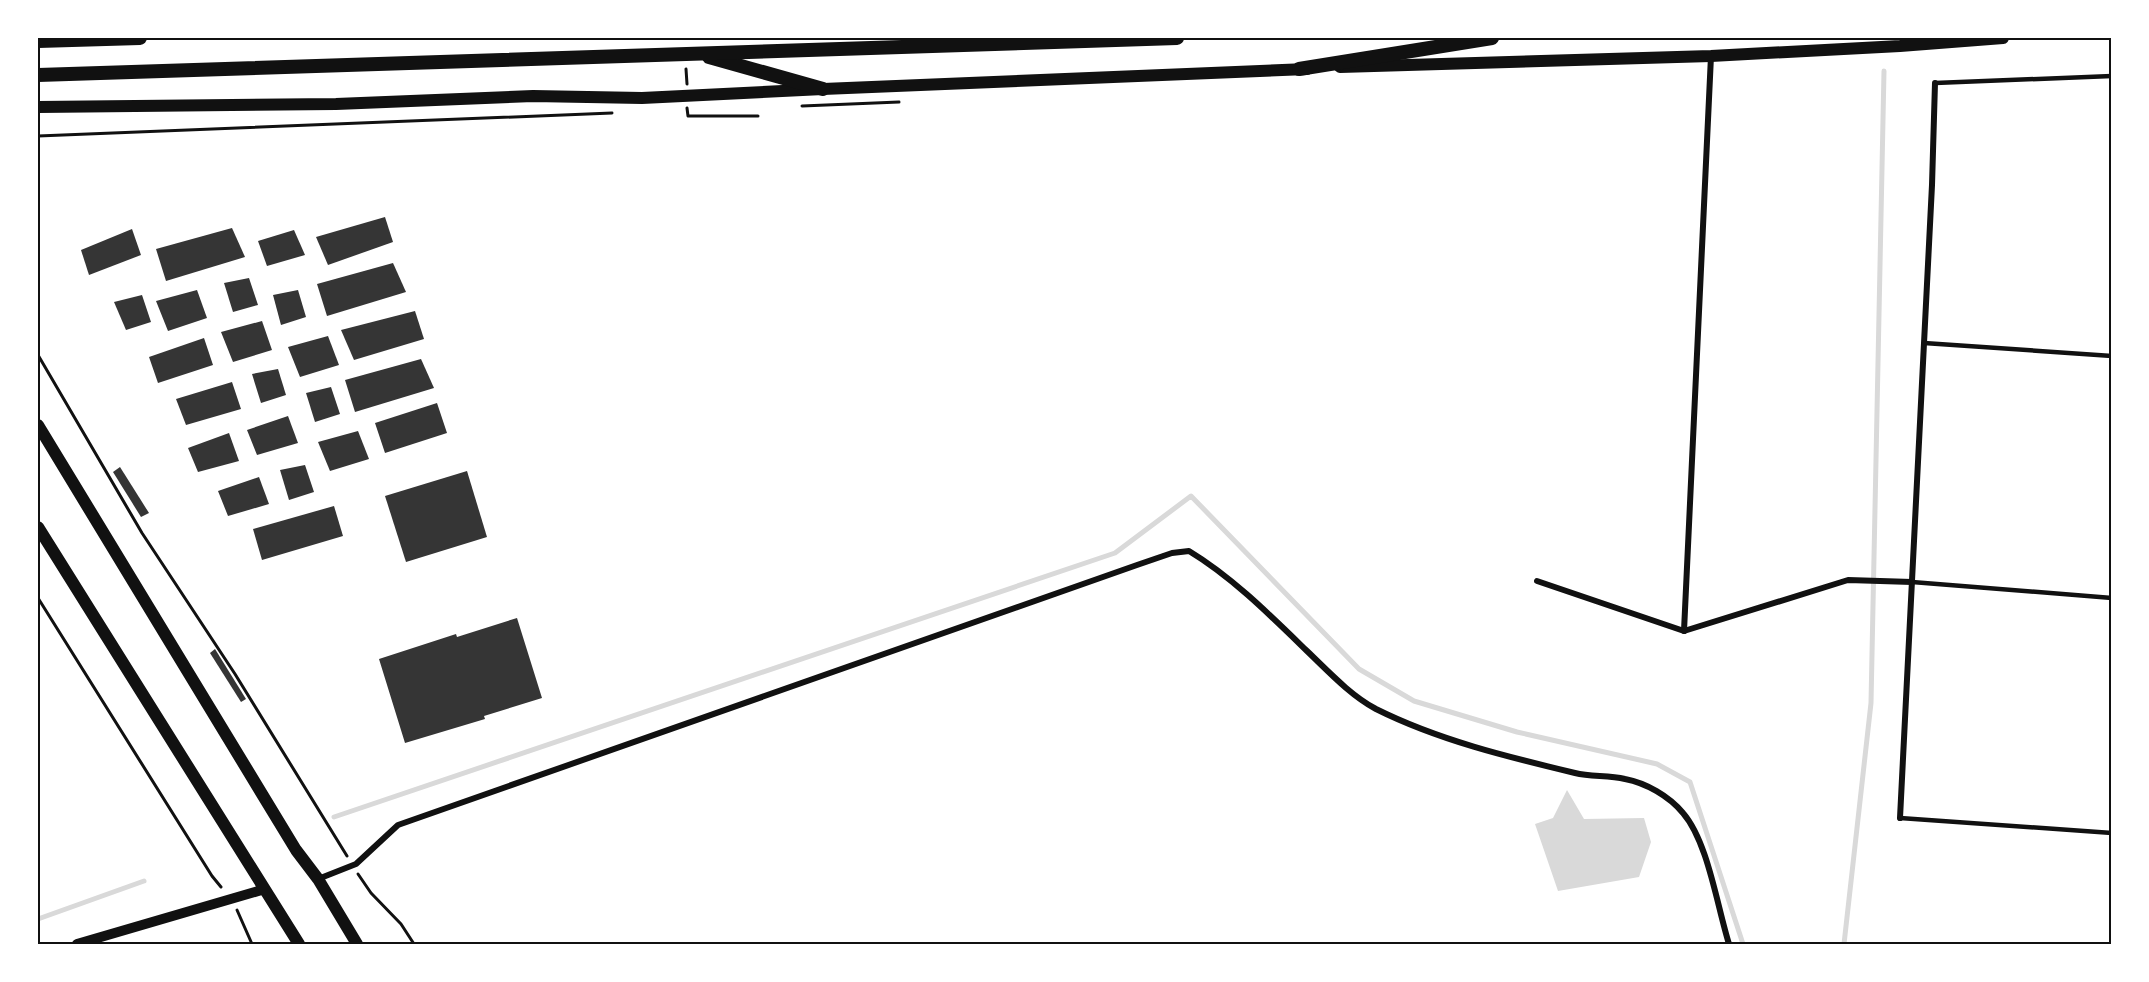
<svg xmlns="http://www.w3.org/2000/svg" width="2149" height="982" font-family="'Source Sans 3',sans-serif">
	<rect width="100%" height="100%" fill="#fff"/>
	<polygon fill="#d9d9d9" points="1567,790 1584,819 1644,818 1651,842 1639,877 1558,891 1535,824 1553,818"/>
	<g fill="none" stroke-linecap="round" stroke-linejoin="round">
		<g stroke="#d9d9d9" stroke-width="5">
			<polyline points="334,817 1115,553 1191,496 1359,669 1414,701 1517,732 1657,764 1690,782 1743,944"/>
			<polyline points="38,919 144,881"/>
			<polyline points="1844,944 1871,703 1884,71"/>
		</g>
	</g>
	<g fill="#353535">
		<polygon points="385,217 393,242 328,265 316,237"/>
		<polygon points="232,228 245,257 166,281 156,249"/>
		<polygon points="132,229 141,255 89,275 81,250"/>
		<polygon points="294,230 305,255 267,266 258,241"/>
		<polygon points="393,263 406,292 327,316 317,284"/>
		<polygon points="249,278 258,305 233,312 224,283"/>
		<polygon points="197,290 207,318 168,331 156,301"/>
		<polygon points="298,290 306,317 281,325 273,295"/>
		<polygon points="142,295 151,322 126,330 114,302"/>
		<polygon points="415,311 424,339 354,360 341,330"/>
		<polygon points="262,321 272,350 233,362 221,332"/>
		<polygon points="328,336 339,365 300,377 288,347"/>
		<polygon points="204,338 213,365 158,383 149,357"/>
		<polygon points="421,359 434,388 355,412 345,380"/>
		<polygon points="278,369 286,395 261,403 252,374"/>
		<polygon points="232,382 241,409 186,425 176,399"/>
		<polygon points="331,387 340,414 315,422 306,393"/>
		<polygon points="437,403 447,433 385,453 375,423"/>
		<polygon points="288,416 298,443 257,455 247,430"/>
		<polygon points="358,431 369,459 330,471 318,442"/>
		<polygon points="229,433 239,461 198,472 188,448"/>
		<polygon points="305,465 314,492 289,500 280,470"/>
		<polygon points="120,467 149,513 141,517 113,472"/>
		<polygon points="467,471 487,537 406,562 385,496"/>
		<polygon points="259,477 269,504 228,516 218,491"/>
		<polygon points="334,506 343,536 262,560 253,529"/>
		<polygon points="517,618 542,698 484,716 485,719 405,743 379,659 456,634 457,637"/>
		<polygon points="215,649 246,699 241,702 210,653"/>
	</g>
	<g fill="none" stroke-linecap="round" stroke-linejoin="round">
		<g stroke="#111" stroke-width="3">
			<polyline points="686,69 687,84"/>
			<polyline points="802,106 899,102"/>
			<polyline points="687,108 688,116 758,116"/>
			<polyline points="38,136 612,113"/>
			<polyline points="38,355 142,533 235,674 347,856"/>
			<polyline points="38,598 212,876 221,887"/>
			<polyline points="358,874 371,893 401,924 414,944"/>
			<polyline points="237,910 252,944"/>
		</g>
		<g stroke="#111" stroke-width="4.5">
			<polyline points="1935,83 2112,76"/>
			<polyline points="1924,343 2112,356"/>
			<polyline points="1912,582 2112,598"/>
			<polyline points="1900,818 2112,833"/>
		</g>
		<g stroke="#111" stroke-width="6">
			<polyline points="1537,581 1684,631 1848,580 1912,582"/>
			<polyline points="1684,631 1711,56"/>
			<polyline points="1900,818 1932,185 1935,83"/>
			<path d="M318,879L356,864L398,825L1137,565L1172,553L1189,551C1232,577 1270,615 1307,651C1328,671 1350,695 1376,709C1438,740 1508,757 1575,773C1591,777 1608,775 1625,779C1646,783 1669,796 1683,813C1708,842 1717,906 1729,944"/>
		</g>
		<polyline stroke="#111" stroke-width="10" points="77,944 265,889"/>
		<g stroke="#111" stroke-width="12">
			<polyline points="1340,67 1711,56 1900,46 2003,38"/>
			<polyline points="38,107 336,104 533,96 642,98 823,89 1307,69"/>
			<polyline points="38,425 296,850 318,879 357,944"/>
			<polyline points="38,527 299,944"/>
		</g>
		<g stroke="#111" stroke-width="14">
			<polyline points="38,41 140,38"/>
			<polyline points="709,57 823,89"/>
			<polyline points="1299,69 1492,38"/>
			<polyline points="38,75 1177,38"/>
		</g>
	</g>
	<rect width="2149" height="982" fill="none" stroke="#ffffff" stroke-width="78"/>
	<rect x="39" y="39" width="2071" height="904" fill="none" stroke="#111" stroke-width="2"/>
</svg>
